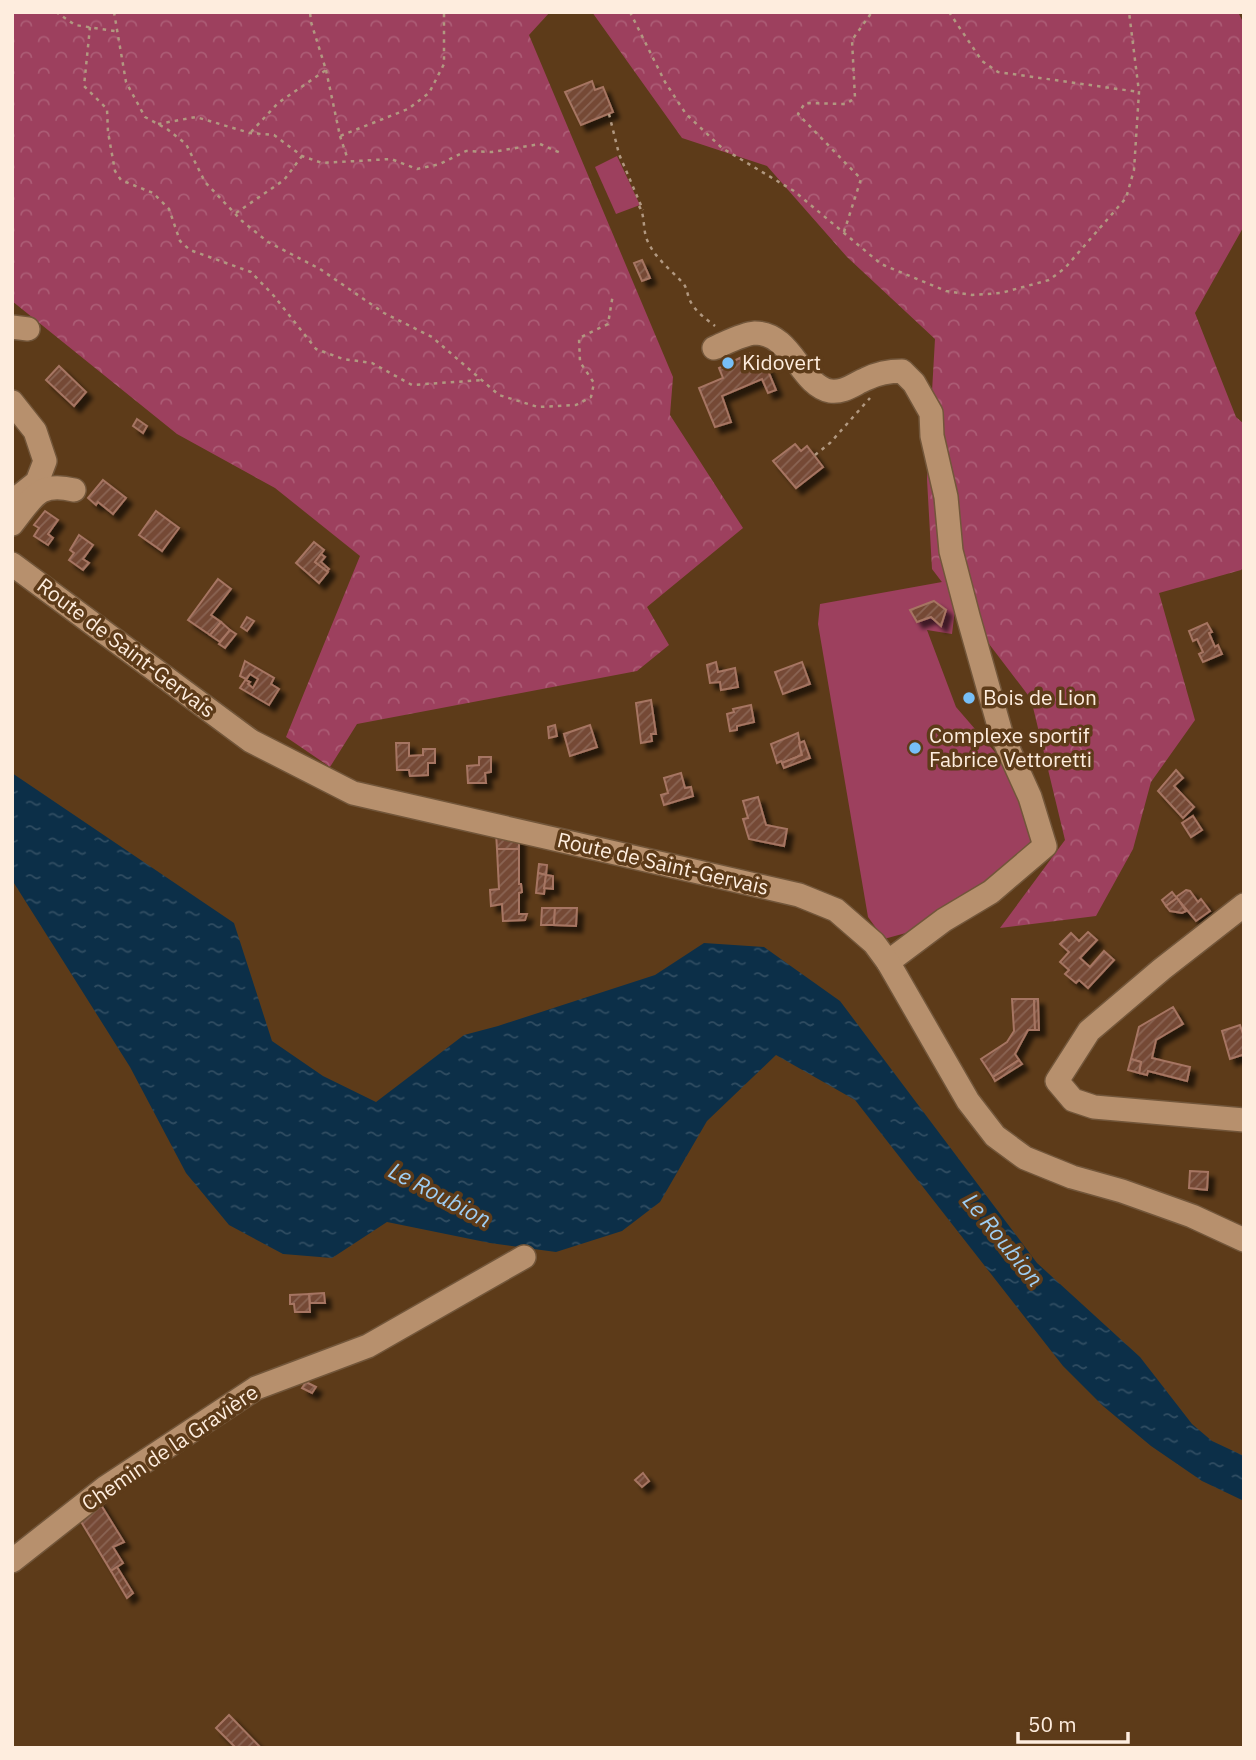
<svg xmlns="http://www.w3.org/2000/svg" width="1256" height="1760" font-family="'IBM Plex Sans',sans-serif">
	<defs>
		<pattern id="forest-crowns" width="20" height="18" patternUnits="userSpaceOnUse" patternTransform="scale(1.75)"><rect width="20" height="18" fill="#9d405e"/><path d="M2 6a3 3 0 1 1 6 0M12 15a3 3 0 1 1 6 0" fill="none" stroke="#ac5c75"/></pattern>
		<pattern id="water-ripples" width="26" height="14" patternUnits="userSpaceOnUse" patternTransform="scale(1.75)"><rect width="26" height="14" fill="#0c2f48"/><path d="M2 4q2-2 4 0t4 0M15 11q2-2 4 0t4 0" fill="none" stroke="#304d62"/></pattern>
		<pattern id="building-hatch" width="6" height="6" patternUnits="userSpaceOnUse" patternTransform="scale(1.75)"><rect width="6" height="6" fill="#754936"/><path d="M-1 1l2-2M0 6l6-6M5 7l2-2" fill="none" stroke="#8a6453"/></pattern>
		<filter id="shadow"><feDropShadow dx="6" dy="6" stdDeviation="2" flood-color="#0009"/></filter>
	</defs>
	<rect width="100%" height="100%" fill="#5d3b19"/>
	<g fill="url(#forest-crowns)">
		<polygon points="12,12 550,12 529,35 673,377 670,415 743,528 647,607 669,645 637,671 357,724 330,767 286,737 360,556 275,488 177,434 12,301"/>
		<polygon points="592,12 1238,12 1244,24 1244,226 1195,313 1236,417 1244,424 1244,567 1241,570 1159,593 1195,720 1151,782 1133,849 1096,916 1000,928 1065,840 1031,699 932,569 927,479 935,339 847,257 767,166 682,138"/>
	</g>
	<g fill="#9d405e">
		<polygon points="617,156 640,205 616,214 595,167"/>
		<polygon points="953,580 956,601 952,634 927,630 956,707 1026,788 1039,840 935,925 884,939 868,917 818,624 820,604"/>
	</g>
	<polygon fill="url(#water-ripples)" points="12,773 234,923 272,1041 323,1076 376,1102 464,1035 498,1026 655,975 704,943 764,947 840,1001 1037,1263 1140,1357 1192,1424 1212,1441 1244,1456 1244,1501 1202,1481 1151,1446 1103,1406 1063,1366 855,1100 776,1055 707,1121 660,1202 622,1231 556,1252 490,1243 387,1222 332,1258 283,1254 229,1225 186,1173 130,1067 12,880"/>
	<g fill="url(#building-hatch)" stroke="#a67562" stroke-width="2" fill-rule="evenodd" filter="url(#shadow)">
		<polygon points="592,81 595,90 603,87 613,112 581,125 565,92"/>
		<polygon points="642,260 650,278 642,281 634,263"/>
		<polygon points="751,353 756,364 744,369 740,358"/>
		<polygon points="740,358 744,369 764,361 776,390 768,393 762,379 722,396 731,422 715,427 699,388 723,378 719,368"/>
		<polygon points="59,366 86,392 74,406 46,380"/>
		<polygon points="137,419 147,426 143,433 133,426"/>
		<polygon points="795,444 801,451 807,446 823,467 796,488 773,461"/>
		<polygon points="103,480 126,498 113,514 98,502 96,505 88,498"/>
		<polygon points="45,511 58,520 48,534 53,538 48,545 34,536 39,528 34,525"/>
		<polygon points="156,511 179,528 162,551 139,535"/>
		<polygon points="79,535 93,545 83,559 89,563 83,570 69,560 74,553 70,550"/>
		<polygon points="314,542 324,550 315,562 328,572 319,583 296,563"/>
		<polygon points="321,554 325,557 321,562 329,569 327,571 315,562"/>
		<polygon points="218,579 231,589 211,615 221,622 210,635 188,620"/>
		<polygon points="934,601 946,610 941,626 931,617 917,622 910,610"/>
		<polygon points="247,617 254,621 247,631 241,627"/>
		<polygon points="221,622 230,630 220,642 210,635"/>
		<polygon points="1207,623 1212,632 1209,633 1215,647 1218,645 1222,654 1203,662 1199,654 1203,652 1197,639 1193,641 1189,631"/>
		<polygon points="230,630 236,634 225,648 219,644"/>
		<path d="M245,661L274,678L271,684L279,689L269,705L240,688L246,679L240,676ZM250,674L258,679L253,688L248,684L250,682L246,680Z"/>
		<polygon points="716,662 718,672 735,668 738,687 721,690 720,682 710,683 707,665"/>
		<polygon points="802,662 810,684 783,694 775,672"/>
		<polygon points="651,700 656,734 651,734 652,741 641,743 636,703"/>
		<polygon points="751,705 754,722 737,726 737,730 730,731 727,714 734,712 733,709"/>
		<polygon points="555,725 557,736 549,738 548,727"/>
		<polygon points="590,725 597,747 570,756 564,734"/>
		<polygon points="798,733 802,755 782,763 781,761 777,763 771,744"/>
		<polygon points="804,741 810,758 784,768 782,763 802,755 799,743"/>
		<polygon points="396,743 409,743 409,756 423,755 423,749 435,749 435,763 428,763 428,775 410,776 409,770 397,770"/>
		<polygon points="479,757 491,757 491,772 485,773 486,783 468,783 467,766 479,765"/>
		<polygon points="1176,770 1183,778 1174,786 1194,807 1183,818 1158,791"/>
		<polygon points="681,773 685,788 691,787 693,796 664,805 661,795 668,793 664,778"/>
		<polygon points="758,797 766,825 787,829 784,846 749,839 743,819 748,818 743,801"/>
		<polygon points="1193,816 1202,830 1191,837 1182,823"/>
		<polygon points="496,832 519,838 519,849 497,849"/>
		<polygon points="497,849 519,849 519,884 521,884 522,892 519,893 519,914 527,914 525,920 503,921 502,904 491,906 490,890 499,889"/>
		<polygon points="539,864 547,865 546,875 538,873"/>
		<polygon points="538,873 546,875 544,894 536,893"/>
		<polygon points="546,875 553,876 553,889 544,888"/>
		<polygon points="1186,890 1190,891 1198,902 1201,899 1210,911 1196,921 1177,898 1166,906 1162,900 1172,892 1176,897"/>
		<polygon points="1177,898 1186,911 1182,913 1170,911 1166,906"/>
		<polygon points="542,908 555,908 554,925 541,925"/>
		<polygon points="555,908 577,908 576,926 554,925"/>
		<polygon points="1088,932 1097,940 1080,958 1090,967 1104,951 1114,960 1088,988 1079,980 1076,983 1065,974 1069,970 1060,962 1069,952 1060,944 1071,933 1079,941"/>
		<polygon points="1012,999 1034,999 1035,1030 1028,1030 1015,1054 1019,1060 993,1077 981,1059 1007,1042 1014,1031"/>
		<polygon points="1034,999 1038,999 1039,1030 1035,1030"/>
		<polygon points="1173,1007 1183,1024 1156,1040 1152,1058 1190,1067 1187,1081 1148,1071 1147,1075 1139,1073 1141,1062 1131,1059 1139,1027"/>
		<polygon points="1240,1025 1244,1037 1244,1058 1242,1055 1230,1059 1222,1031"/>
		<polygon points="1131,1059 1141,1062 1139,1073 1128,1070"/>
		<polygon points="1019,1060 1022,1064 995,1081 993,1077"/>
		<polygon points="1190,1171 1208,1172 1207,1190 1189,1188"/>
		<polygon points="324,1293 325,1303 310,1303 309,1294"/>
		<polygon points="309,1294 310,1312 295,1312 294,1304 290,1304 290,1295"/>
		<polygon points="306,1382 316,1387 312,1393 302,1388"/>
		<polygon points="643,1473 649,1481 642,1487 635,1480"/>
		<polygon points="98,1500 124,1542 113,1547 123,1563 111,1571 77,1515"/>
		<polygon points="117,1567 133,1593 127,1598 111,1571"/>
		<polygon points="229,1715 261,1748 236,1748 216,1728"/>
	</g>
	<g fill="none" stroke-linecap="round" stroke-linejoin="round">
		<g stroke="#72563a" stroke-width="26">
			<g id="minor">
				<polyline points="12,327 28,329"/>
				<path d="M714,348C726,343 742,334 755,333C792,333 800,385 830,391C844,393 854,384 866,379C878,373 889,371 902,371L914,383L931,413L932,436L946,497L951,551L968,616L1001,733L1030,797L1045,846L991,892L944,920L888,962"/>
				<polyline points="12,402 35,431 45,461 37,482 12,502"/>
				<path d="M12,524C33,498 38,481 74,490"/>
				<polyline points="12,564 251,741 353,793 799,895 836,910 874,943 888,962 968,1101 995,1136 1025,1158 1072,1177 1122,1191 1192,1216 1244,1240"/>
				<polyline points="1244,905 1162,969 1089,1031 1057,1081 1073,1100 1094,1107 1244,1120"/>
				<polyline points="12,1561 106,1487 256,1388 368,1346 524,1257"/>
			</g>
		</g>
		<g stroke="#b19880" stroke-width="2.5" stroke-dasharray="3.5 5" stroke-linecap="butt">
			<polyline points="56,12 75,25 115,31"/>
			<polyline points="114,12 126,82 145,117 167,129 186,144 205,182 242,221 268,242 320,269 384,313 432,337 499,395 538,407 576,405 591,397 594,383 580,362 579,338 608,324 613,294"/>
			<polyline points="630,12 665,82 686,114 722,148 794,191 881,264 946,291 972,295 1001,293 1049,280 1065,268 1126,198 1134,170 1139,92 1129,12"/>
			<polyline points="949,12 982,61 998,72 1139,92"/>
			<polyline points="90,27 84,86 107,109 108,132 115,171 121,180 153,193 169,209 180,241 190,250 251,272 274,296 316,349 343,359 372,363 412,385 482,380"/>
			<polyline points="326,70 340,136 408,109 429,93 444,64 444,12"/>
			<polyline points="609,114 619,154 643,210"/>
			<polyline points="158,124 196,117 250,133 274,135 302,156 322,163 391,159 417,169 440,164 466,151 492,152 540,144 563,154"/>
			<polyline points="251,132 278,103 326,70 311,22 310,12"/>
			<polyline points="340,136 348,160"/>
			<path d="M639,206C646,217 642,230 648,242C656,259 671,270 683,283C687,288 687,293 689,298C693,310 706,319 715,326"/>
			<polyline points="236,213 284,180 302,156"/>
			<polyline points="844,232 861,179 798,114 805,103 846,104 855,98 852,40 872,12"/>
			<polyline points="815,455 830,443 870,398"/>
		</g>
		<use href="#minor" stroke="#b7906d" stroke-width="23"/>
	</g>
	<g fill="#77bff7" stroke="#5d3b19" stroke-width="2.5">
		<circle cx="728" cy="363" r="7"/>
		<circle cx="969" cy="698" r="7"/>
		<circle cx="915" cy="748" r="7"/>
	</g>
	<g text-anchor="middle" stroke-width="7" stroke-linejoin="round" paint-order="stroke">
		<g font-size="21" fill="#feedde" stroke="#5d3b19" text-anchor="start">
			<text x="742" y="370">Kidovert</text>
			<text x="983" y="705">Bois de Lion</text>
			<text x="929" y="743">Complexe sportif<tspan x="929" dy="24">Fabrice Vettoretti</tspan></text>
		</g>
		<g font-size="21" fill="#feedde" stroke="#5d3b19">
			<text transform="translate(126 648) rotate(37)" y="7">Route de Saint-Gervais</text>
			<text transform="translate(663 864) rotate(13)" y="7">Route de Saint-Gervais</text>
			<text transform="translate(170 1448) rotate(-34)" y="7">Chemin de la Gravière</text>
		</g>
		<g font-size="23" font-style="italic" fill="#9fcef3" stroke="#5d3b19">
			<text transform="translate(440 1195) rotate(28)" y="8">Le Roubion</text>
			<text transform="translate(1003 1240) rotate(51)" y="8">Le Roubion</text>
		</g>
	</g>
	<rect width="1256" height="1760" fill="none" stroke="#feedde" stroke-width="28"/>
	<path d="M1018 1732v10h110v-10" fill="none" stroke="#feedde" stroke-width="3.5"/>
	<text x="1028" y="1732" font-size="21" fill="#feedde" stroke="#5d3b19" stroke-width="5" paint-order="stroke">50 m</text>
</svg>
